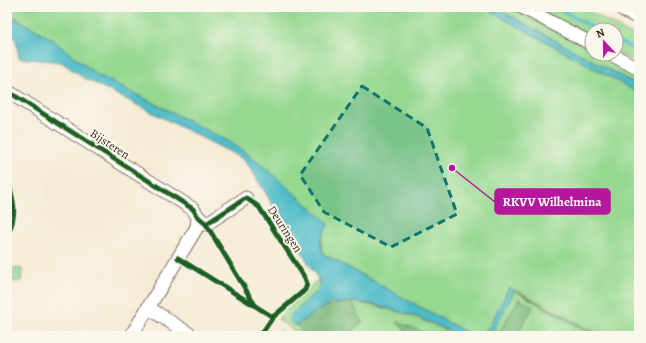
<svg xmlns="http://www.w3.org/2000/svg" width="646" height="343" font-family="Alegreya,serif">
	<rect width="100%" height="100%" fill="#fbf7ec"/>
	<filter id="ink" filterUnits="userSpaceOnUse"><feTurbulence type="fractalNoise" baseFrequency=".025" numOctaves="2"/><feDisplacementMap in="SourceGraphic" scale="8" xChannelSelector="R" yChannelSelector="G"/><feConvolveMatrix kernelMatrix="1 2 1 2 8 2 1 2 1" color-interpolation-filters="sRGB"/></filter>
	<filter id="wash" filterUnits="userSpaceOnUse"><feTurbulence type="fractalNoise" baseFrequency=".012" numOctaves="4" result="noise"/><feDisplacementMap in="SourceGraphic" scale="16" xChannelSelector="R" yChannelSelector="G"/><feGaussianBlur stdDeviation="0.9" result="paint"/><feColorMatrix in="noise" values="0 0 0 0 0 0 0 0 0 0 0 0 0 0 0 0 0 1.4 0 .05"/><feComposite in="paint" operator="in"/></filter>
	<g filter="url(#wash)">
		<rect width="100%" height="100%" fill="#f5ead4"/>
		<g fill="#95d890" stroke="#688157">
			<path d="M7,7H483L639,93V336H601L520,292L593,336H516L533,307L519,299L497,336H489L509,288C501,304 492,335 473,336L324,254C317,243 323,236 328,225L230,142L96,74L50,38L7,13Z"/>
			<polygon points="494,7 511,7 592,50 592,54 600,54 639,75 639,86"/>
			<polygon points="532,7 582,7 639,39 639,64 616,52 616,30 592,30 592,39"/>
			<polygon points="10,268 22,269 21,281 10,281"/>
			<polygon points="319,278 319,289 289,317 289,320 294,325 297,325 305,336 301,336 279,320 279,317"/>
			<path d="M352,302C391,307 425,320 460,336H434L398,323L410,336H347L362,322Z"/>
		</g>
		<g fill="#78b87a" stroke="#5a714c">
			<polygon points="514,290 601,336 593,336"/>
			<polygon points="519,299 533,307 516,336 497,336"/>
			<path d="M352,302L362,322L347,336H305L297,325C318,309 325,305 352,302Z"/>
			<polygon points="397,322 434,336 410,336"/>
		</g>
		<g fill="#4ebbc8" stroke="#447273">
			<polygon points="483,7 494,7 639,86 639,93"/>
			<path d="M7,13L50,38L96,74L230,142L255,159L325,220L328,225C323,236 317,243 324,254L473,336L480,335L488,329L509,288L514,290V292L491,335L489,336H460L418,317L376,305L352,302L330,304L315,312L297,325H294L289,320V317L319,289L320,282L249,166L241,158L230,152L84,78L61,62L19,58L16,40L7,30Z"/>
		</g>
		<g fill="none" stroke-linecap="round" stroke-linejoin="round">
			<g stroke="#4ebbc8" stroke-width="3.5">
				<polyline points="555,7 598,30"/>
				<polyline points="616,40 639,52"/>
				<polyline points="281,332 284,336"/>
			</g>
		</g>
	</g>
	<g filter="url(#ink)">
		<g fill="none" stroke-linecap="round" stroke-linejoin="round">
			<g stroke="#7c6d5e" stroke-width="15">
				<g id="minor">
					<polyline points="522,7 592,44"/>
					<polyline points="611,54 639,69"/>
					<polyline points="7,92 12,94 193,209 198,217 206,224 246,198"/>
					<polyline points="149,308 192,336"/>
					<polyline points="131,336 197,227 198,217"/>
				</g>
			</g>
			<g stroke="#7c6d5e" stroke-width="24">
				<polyline id="motorway" points="627,7 639,13"/>
			</g>
			<use href="#minor" stroke="#fff" stroke-width="13"/>
			<use href="#motorway" stroke="#fff" stroke-width="22"/>
			<g stroke="#fbf7ec" stroke-width="8">
				<g id="cycleway">
					<polyline points="7,92 12,94 193,209 198,217 206,224 255,305"/>
					<path d="M7,177C14,201 18,213 7,236"/>
					<polyline points="206,224 246,198 259,207 305,278 307,284 305,290 273,317 260,336"/>
					<polyline points="178,258 273,317"/>
				</g>
			</g>
			<use href="#cycleway" stroke="#1b5e20" stroke-width="5"/>
		</g>
	</g>
	<path fill="#0f766e" fill-opacity="0.2" stroke="#0f766e" stroke-width="3" stroke-dasharray="8 5" stroke-linejoin="round" d="M362,86L427,128L457,214L391,247L324,212L300,175Z"/>
	<g text-anchor="middle" stroke-width="4" stroke-linejoin="round" paint-order="stroke">
		<g font-size="12" fill="#3b2a1e" stroke="#fbf7ec">
			<text transform="translate(110 144) rotate(33)" y="4">Bijsteren</text>
			<text transform="translate(285 229) rotate(57)" y="4">Deuringen</text>
		</g>
	</g>
	<path fill="none" stroke="#b5179e" stroke-width="1.5" d="M452 168L495 202"/>
	<circle fill="#b5179e" stroke="#fbf7ec" stroke-width="1.5" cx="452" cy="168" r="4"/>
	<rect fill="#b5179e" stroke="#b5179e" stroke-width="1.5" x="495" y="189" width="115" height="25" rx="4"/>
	<g font-size="13" text-anchor="middle" font-weight="bold" fill="#fff">
		<text x="552" y="206">RKVV Wilhelmina</text>
	</g>
	<rect width="646" height="343" fill="none" stroke="#fbf7ec" stroke-width="24"/>
	<g transform="translate(604 42) rotate(338)"><circle r="19" fill="#fbf7ec" stroke="#aea59a"/>
	<path d="M0-3L7 15L0 10L-7 15Z" fill="#b5179e"/>
	<text y="-6" font-size="11" font-weight="bold" text-anchor="middle" fill="#3b2a1e">N</text>
	</g>
</svg>
